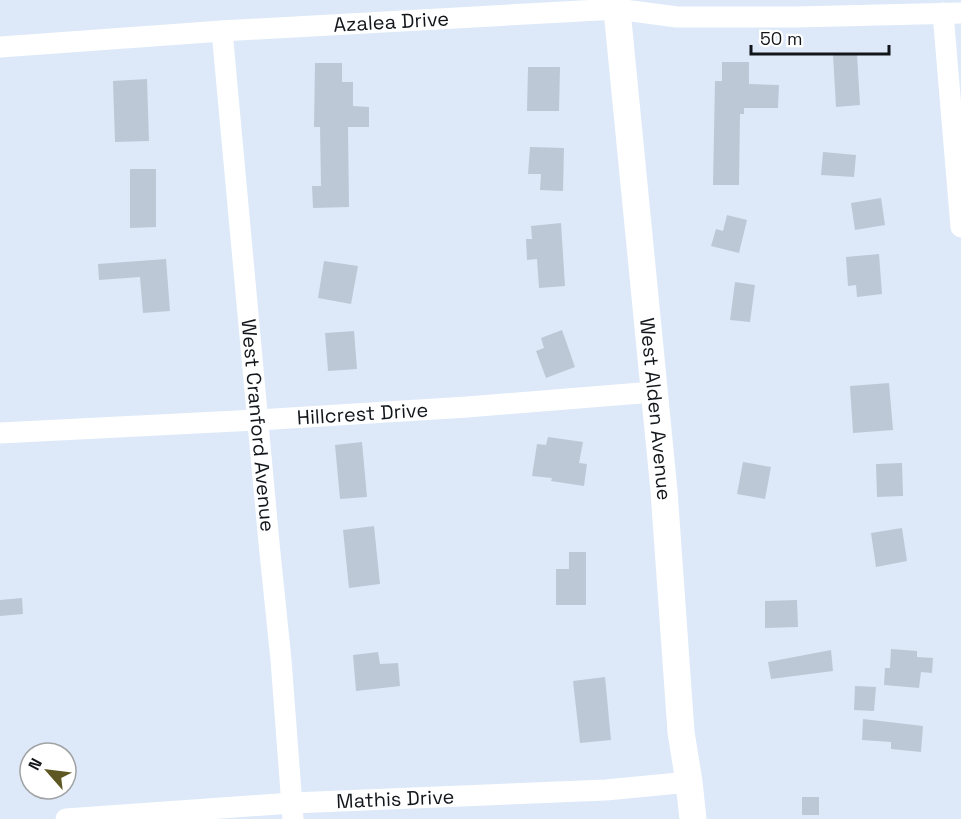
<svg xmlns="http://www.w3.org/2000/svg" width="961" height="819" font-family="'Space Grotesk',sans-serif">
	<rect width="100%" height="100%" fill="#dde9f8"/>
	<g fill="#bcc8d6">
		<polygon points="857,53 860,105 836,107 833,55"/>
		<polygon points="722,62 749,62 749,84 779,85 778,108 744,108 744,114 740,114 739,185 713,185 715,81 722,81"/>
		<polygon points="315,63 342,63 342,82 353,82 353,106 369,107 369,127 348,127 349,207 313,208 312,186 321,186 320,127 314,127"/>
		<polygon points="528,67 560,67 559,111 527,111"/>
		<polygon points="147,79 149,141 115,142 113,81"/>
		<polygon points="530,147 564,148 563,191 540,190 541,174 528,174"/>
		<polygon points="823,152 856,155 854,177 821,175"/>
		<polygon points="130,169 156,169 156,227 130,228"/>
		<polygon points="881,198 885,225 855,230 851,203"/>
		<polygon points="727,215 747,220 739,253 711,246 716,229 723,231"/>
		<polygon points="561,223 565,286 539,288 537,259 527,260 526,239 532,239 531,226"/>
		<polygon points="879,254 882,294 857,297 856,285 848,286 846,257"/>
		<polygon points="166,259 170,311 143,313 140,277 99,280 98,264"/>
		<polygon points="324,261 358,266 351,304 318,298"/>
		<polygon points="735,282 755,285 750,322 730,320"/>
		<polygon points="562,330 575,367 546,378 536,351 544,348 541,338"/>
		<polygon points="354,331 357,369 328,371 325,333"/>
		<polygon points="889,383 893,430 853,433 850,386"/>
		<polygon points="548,437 583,442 579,463 587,464 584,486 551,481 552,478 532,476 537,444 546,445"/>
		<polygon points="362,442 367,497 340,499 335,445"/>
		<polygon points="743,462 771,467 765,499 737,494"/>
		<polygon points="902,463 903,496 877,497 876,464"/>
		<polygon points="374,526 380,584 349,588 343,530"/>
		<polygon points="902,528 907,561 876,567 871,533"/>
		<polygon points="569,552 586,552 586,605 556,605 556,569 569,569"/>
		<polygon points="22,598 23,614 0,616 0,600"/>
		<polygon points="797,600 798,627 765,628 765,601"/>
		<polygon points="891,649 917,651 917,657 933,658 932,673 921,672 919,688 884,685 885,668 890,668"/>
		<polygon points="831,650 833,671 771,679 768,662"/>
		<polygon points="378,652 380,664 398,663 400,686 356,691 353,655"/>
		<polygon points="605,677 611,740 580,743 573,681"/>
		<polygon points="855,686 876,687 874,711 854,710"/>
		<polygon points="863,719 923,726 921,752 891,749 891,742 862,740"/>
		<rect x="802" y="797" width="17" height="18"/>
	</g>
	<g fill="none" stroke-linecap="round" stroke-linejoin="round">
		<g stroke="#fff" stroke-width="21">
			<polyline points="943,13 961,227"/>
			<path id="s1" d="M222,31L269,543L281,660L293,819"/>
			<path id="s2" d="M0,47L222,31L617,9L677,17H797L961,13"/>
			<path id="s3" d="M0,433L258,420L467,407L653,392"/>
			<path id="s4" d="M66,819L292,803L606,790L689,782"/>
		</g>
		<path stroke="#fff" stroke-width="27" id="s5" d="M616,0L664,491L681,732L689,782L693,819"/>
	</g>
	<g text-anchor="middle" stroke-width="4.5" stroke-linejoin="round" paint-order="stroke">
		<g font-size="20" fill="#12161b" stroke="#fff">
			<text dy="7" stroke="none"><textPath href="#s2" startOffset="392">Azalea Drive</textPath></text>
			<text dy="7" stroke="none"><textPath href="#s5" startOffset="411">West Alden Avenue</textPath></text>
			<text dy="7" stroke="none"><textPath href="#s3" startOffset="363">Hillcrest Drive</textPath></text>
			<text dy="7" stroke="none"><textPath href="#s1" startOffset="396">West Cranford Avenue</textPath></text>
			<text dy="7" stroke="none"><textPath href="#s4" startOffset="330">Mathis Drive</textPath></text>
		</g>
	</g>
	<g transform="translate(48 771) rotate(298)"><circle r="28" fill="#ffffff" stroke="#a0a2a4" stroke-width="1.5"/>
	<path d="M0-4.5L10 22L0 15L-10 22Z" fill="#5e5723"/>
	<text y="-9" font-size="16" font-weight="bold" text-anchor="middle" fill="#12161b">N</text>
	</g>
	<path d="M751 45v9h138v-9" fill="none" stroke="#12161b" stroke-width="3"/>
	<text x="760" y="45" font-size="18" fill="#12161b" stroke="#ffffff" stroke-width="4.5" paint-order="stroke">50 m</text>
</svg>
